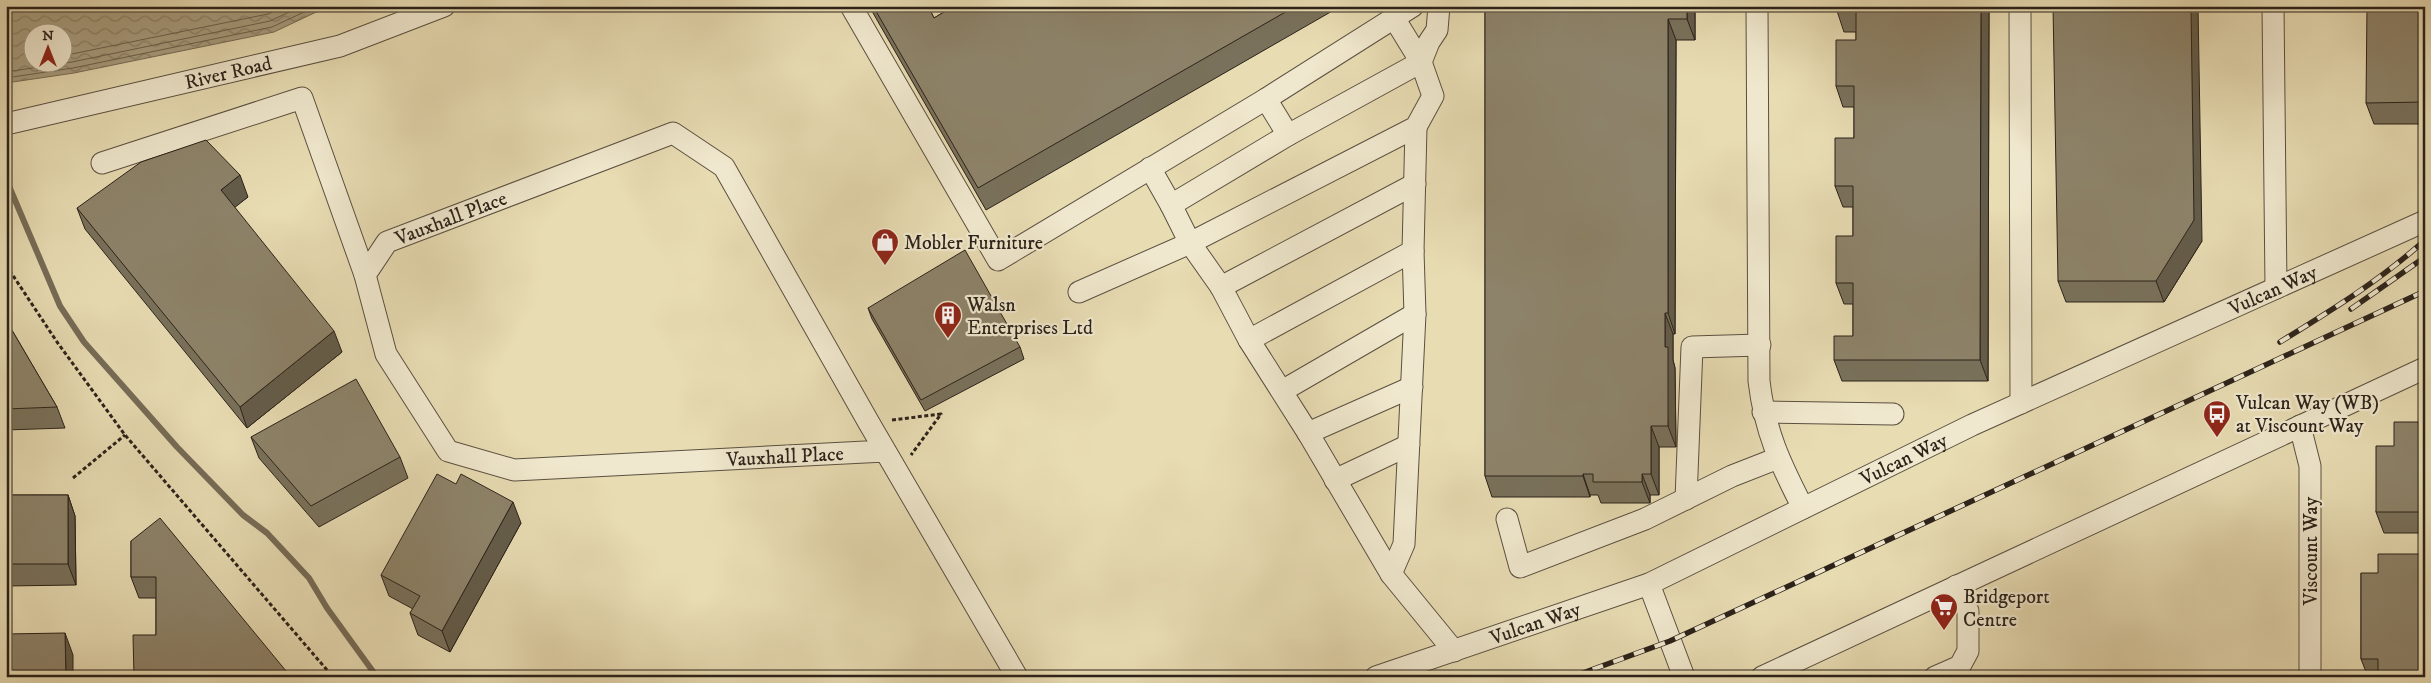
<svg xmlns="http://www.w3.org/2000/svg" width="2431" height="683" font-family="'IM FELL DW Pica',serif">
	<defs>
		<pattern id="water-waves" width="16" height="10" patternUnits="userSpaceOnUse" patternTransform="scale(1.25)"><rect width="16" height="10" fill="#a89d7f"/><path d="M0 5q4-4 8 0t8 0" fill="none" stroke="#898067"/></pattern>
	</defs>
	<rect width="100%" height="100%" fill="#e8dcb3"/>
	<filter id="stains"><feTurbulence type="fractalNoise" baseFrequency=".004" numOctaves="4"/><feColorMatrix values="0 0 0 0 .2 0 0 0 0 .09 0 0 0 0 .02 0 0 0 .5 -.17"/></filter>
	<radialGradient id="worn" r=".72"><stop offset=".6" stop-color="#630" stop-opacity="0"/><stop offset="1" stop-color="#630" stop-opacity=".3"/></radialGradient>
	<path fill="url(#water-waves)" stroke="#766c57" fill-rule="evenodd" d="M6,6H329L274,32L74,73L6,83ZM32,32H62V62H32Z"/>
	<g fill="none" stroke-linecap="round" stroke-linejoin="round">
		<g stroke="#6a604c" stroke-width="1">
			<polyline points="62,56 268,14 285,6"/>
			<polyline points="6,72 72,62 270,21 302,6"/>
			<polyline points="6,78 73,68 272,27 317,6"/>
		</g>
		<polyline stroke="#766c57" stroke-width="6" points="6,179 60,306 84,342 177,447 243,515 267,533 309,578 327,608 377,677"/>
		<g stroke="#5a5040" stroke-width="23">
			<g id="minor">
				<polyline points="851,6 998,260 1266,99 1413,6"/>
				<polyline points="1439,6 1437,30 1429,42 1421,62 1288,135 1171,205 1190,243 1221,287 1249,340 1308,433 1391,574 1454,651"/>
				<path d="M1757,6L1759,381C1765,432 1780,463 1803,508"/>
				<polyline points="2020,6 2021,403"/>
				<polyline points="2273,6 2276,288"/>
				<polyline points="1266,99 1288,135"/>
				<path id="s1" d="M6,124L340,46L444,6"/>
				<polyline points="102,163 302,98 365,275"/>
				<polyline points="1150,168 1171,205"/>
				<polyline points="1221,287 1415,184"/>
				<polyline points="1079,292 1190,243 1416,127 1433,96 1421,62 1394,18"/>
				<polyline points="1249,340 1413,251"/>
				<polyline points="1282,391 1415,314"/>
				<polyline points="1763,412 1893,414"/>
				<polyline points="2300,426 2310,466 2310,677"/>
				<polyline points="1308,433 1412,387"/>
				<path id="s2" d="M885,451L514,470L448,451L386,354L365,275L387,242L673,133L724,167L869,423L1017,677"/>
				<polyline points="1335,480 1409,445"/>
				<polyline points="1686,499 1692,347 1760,345"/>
				<polyline points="1507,519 1520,567 1645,519 1732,476 1778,458"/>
				<polyline points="1391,574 1404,544 1415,314 1413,251 1416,127"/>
				<polyline points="1649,584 1684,677"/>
				<path id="s3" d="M1376,677L1649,584L1972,425L2425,221"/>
				<polyline points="1762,677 2425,368"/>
				<polyline points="1935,677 1960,666 1968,651 1968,611 1956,586"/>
			</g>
		</g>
		<g stroke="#2b221a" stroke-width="3" stroke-dasharray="4 2.5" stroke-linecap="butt">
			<polyline points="6,265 57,342 125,435 333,677"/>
			<polyline points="892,420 941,414 911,455"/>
			<polyline points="73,478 125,435"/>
		</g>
		<use href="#minor" stroke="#f0e8ce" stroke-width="21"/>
		<g stroke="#2b221a" stroke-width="5.5">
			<g id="rail">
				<polyline points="2351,309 2425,257"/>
				<path d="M2280,342C2330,311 2381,280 2425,240"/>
				<polyline points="1572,677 1670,641 2425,291"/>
			</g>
		</g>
		<use href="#rail" stroke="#f0e8ce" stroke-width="4" stroke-dasharray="11" stroke-linecap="butt"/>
	</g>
	<g fill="#79715b" stroke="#2b221a">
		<polygon points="869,6 928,6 934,18 954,6 1341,6 986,210"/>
		<polygon points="1485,6 1695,6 1695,40 1676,40 1675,334 1673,334 1673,360 1675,368 1676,447 1659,447 1659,495 1650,495 1650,503 1601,503 1598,495 1590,495 1590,497 1492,497 1485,476"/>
		<polygon points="1837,6 1989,6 1988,381 1842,381 1834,360 1853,336 1853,304 1844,304 1836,283 1853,236 1853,207 1843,207 1835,186 1854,138 1854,107 1843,107 1836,86 1856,40 1856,32 1844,32 1837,11"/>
		<polygon points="2425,6 2425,124 2374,124 2366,103"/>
		<polygon points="248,197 234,207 342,352 247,428 85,229 77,208"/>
		<polygon points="2202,241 2164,302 2066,302 2058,281"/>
		<polygon points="868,308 1020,347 1024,359 925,411 872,319"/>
		<polygon points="6,320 57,407 65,428 6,430"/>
		<polygon points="2425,422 2425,533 2384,533 2376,512 2394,446"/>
		<polygon points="251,437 400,457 408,478 319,527 259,458"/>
		<polygon points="6,495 68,495 75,516 76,585 6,586"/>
		<polygon points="521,523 450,652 418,635 410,613 413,609 389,596 381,575"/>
		<polygon points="131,541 291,677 156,635 156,598 139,598 131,577"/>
		<polygon points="2361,573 2425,677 2368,677 2361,659"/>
	</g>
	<g fill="#635c4a" stroke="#2b221a">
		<polygon points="1687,6 1695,6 1695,40 1687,19"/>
		<polygon points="1981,6 1989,6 1988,381 1980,360"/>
		<polygon points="2191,6 2198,6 2202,241 2164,302 2156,281"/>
		<polygon points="1668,19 1676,40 1675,334 1668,313"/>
		<polygon points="240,175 248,197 229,212 221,190"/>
		<polygon points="1665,313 1673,334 1673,360 1675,368 1676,447 1668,426 1665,347"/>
		<polygon points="334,331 342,352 247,428 240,407"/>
		<polygon points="1651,426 1659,447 1659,495 1651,474"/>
		<polygon points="1583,474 1590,495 1590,497 1583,476"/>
		<polygon points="1642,474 1650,495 1650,503 1642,482"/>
		<polygon points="68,495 75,516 76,585 68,564"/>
		<polygon points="513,502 521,523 450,652 442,631"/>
		<polygon points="65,633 73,655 73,677 66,677"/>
	</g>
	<g fill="#8d836a" stroke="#2b221a">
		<polygon points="873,6 928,6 934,18 954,6 1296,6 978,188"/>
		<polygon points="1485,6 1687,6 1687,19 1668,19 1668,313 1665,313 1665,347 1668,347 1668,426 1651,426 1651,474 1642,474 1642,482 1593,482 1593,474 1583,474 1583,476 1485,476"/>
		<polygon points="1837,6 1981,6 1980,360 1834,360 1834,336 1853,336 1853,283 1836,283 1836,236 1853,236 1853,186 1835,186 1835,138 1854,138 1854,86 1836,86 1836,40 1856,40 1856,11 1837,11"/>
		<polygon points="2053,6 2191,6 2194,220 2156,281 2058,281"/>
		<polygon points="2367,6 2425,6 2425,102 2366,103"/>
		<polygon points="206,140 240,175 221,190 334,331 240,407 77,208 141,162"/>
		<polygon points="965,250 1020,347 921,400 868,308"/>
		<polygon points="6,320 57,407 6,409"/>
		<polygon points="356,379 400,457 311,506 251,437"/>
		<polygon points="2394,422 2425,422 2425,512 2376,512 2376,446 2394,446"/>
		<polygon points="437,474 456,484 461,474 513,502 442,631 410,613 420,596 381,575"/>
		<rect x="6" y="495" width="62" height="69"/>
		<polygon points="160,518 291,677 134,677 133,635 156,635 156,577 131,577 131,541"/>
		<polygon points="2378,554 2425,554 2425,677 2378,677 2378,659 2361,659 2361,573 2378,573"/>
		<polygon points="65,633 66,677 6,677 6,634"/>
	</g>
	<defs>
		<g id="shop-pin" transform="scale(1.4375)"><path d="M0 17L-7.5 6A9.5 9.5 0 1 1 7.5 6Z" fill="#8f2418" stroke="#f0e8ce"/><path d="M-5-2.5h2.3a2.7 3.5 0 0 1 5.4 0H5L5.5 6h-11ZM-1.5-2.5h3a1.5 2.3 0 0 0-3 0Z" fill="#fff"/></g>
		<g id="building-pin" transform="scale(1.4375)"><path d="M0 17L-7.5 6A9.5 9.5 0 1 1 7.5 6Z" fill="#8f2418" stroke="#f0e8ce"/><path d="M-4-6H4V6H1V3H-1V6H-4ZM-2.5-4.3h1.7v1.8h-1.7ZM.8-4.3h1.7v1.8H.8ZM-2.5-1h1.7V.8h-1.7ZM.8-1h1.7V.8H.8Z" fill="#fff"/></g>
		<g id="bus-pin" transform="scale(1.4375)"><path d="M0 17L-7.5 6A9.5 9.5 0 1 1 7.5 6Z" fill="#8f2418" stroke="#f0e8ce"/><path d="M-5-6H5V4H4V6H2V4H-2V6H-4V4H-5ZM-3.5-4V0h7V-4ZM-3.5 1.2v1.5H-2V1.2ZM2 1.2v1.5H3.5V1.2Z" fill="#fff"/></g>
		<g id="supermarket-pin" transform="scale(1.4375)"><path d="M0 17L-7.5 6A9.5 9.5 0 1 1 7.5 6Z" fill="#8f2418" stroke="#f0e8ce"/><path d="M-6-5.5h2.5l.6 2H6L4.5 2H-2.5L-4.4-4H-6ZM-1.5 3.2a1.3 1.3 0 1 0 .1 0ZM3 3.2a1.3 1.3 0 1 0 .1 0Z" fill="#fff"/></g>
	</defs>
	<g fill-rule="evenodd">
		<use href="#shop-pin" x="885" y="242"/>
		<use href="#building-pin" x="948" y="315"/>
		<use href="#bus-pin" x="2217" y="414"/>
		<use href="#supermarket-pin" x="1944" y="607"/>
	</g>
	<g text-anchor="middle" stroke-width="4.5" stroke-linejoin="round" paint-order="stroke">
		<g font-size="20" fill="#2b221a" stroke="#f0e8ce">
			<text dy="7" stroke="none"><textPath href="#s1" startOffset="228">River Road</textPath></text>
			<text dy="7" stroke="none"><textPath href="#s2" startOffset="745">Vauxhall Place</textPath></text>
			<text dy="7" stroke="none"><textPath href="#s3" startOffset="978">Vulcan Way</textPath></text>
			<text transform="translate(785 456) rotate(-3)" y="7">Vauxhall Place</text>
			<text dy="7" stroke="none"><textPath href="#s3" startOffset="572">Vulcan Way</textPath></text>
			<text transform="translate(2310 551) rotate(-90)" y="7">Viscount Way</text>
			<text dy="7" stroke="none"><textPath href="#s3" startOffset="168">Vulcan Way</textPath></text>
		</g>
		<g font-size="20" fill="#2b221a" stroke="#f0e8ce" text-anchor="start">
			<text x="904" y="249">Mobler Furniture</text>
			<text x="967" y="311">Walsn<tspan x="967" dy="23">Enterprises Ltd</tspan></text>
			<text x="2236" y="409">Vulcan Way (WB)<tspan x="2236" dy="23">at Viscount Way</tspan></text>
			<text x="1963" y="603">Bridgeport<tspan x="1963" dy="23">Centre</tspan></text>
		</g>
	</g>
	<rect width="2431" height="683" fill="none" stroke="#e8dcb3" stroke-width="25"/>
	<rect x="8" y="8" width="2416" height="668" fill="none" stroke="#2b221a" stroke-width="2.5"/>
	<rect x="12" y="12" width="2406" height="658" fill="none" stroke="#2b221a"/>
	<g transform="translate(48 48)"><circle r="24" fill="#f0e8ce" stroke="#a19986"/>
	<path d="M0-4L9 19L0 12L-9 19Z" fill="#8f2418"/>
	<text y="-8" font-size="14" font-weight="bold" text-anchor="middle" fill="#2b221a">N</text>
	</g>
	<rect width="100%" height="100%" filter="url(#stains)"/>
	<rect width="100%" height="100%" fill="url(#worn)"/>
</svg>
